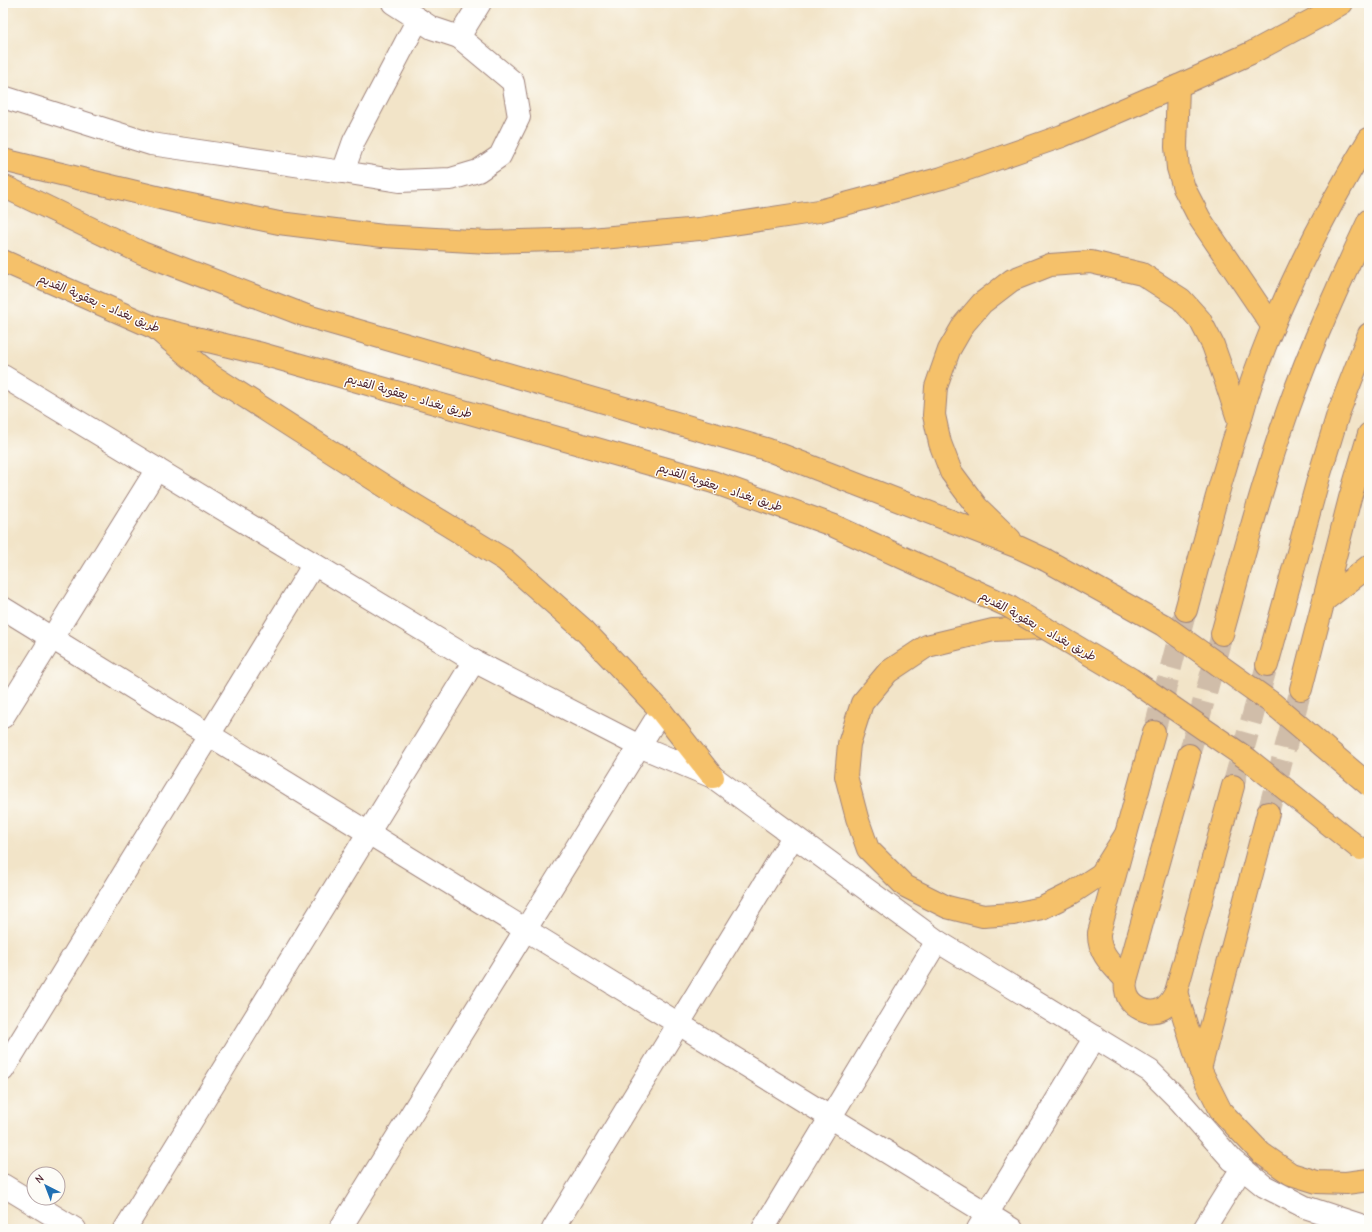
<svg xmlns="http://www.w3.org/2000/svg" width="1372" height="1232" font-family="'Comic Neue','Playpen Sans Arabic',sans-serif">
	<rect width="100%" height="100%" fill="#fdfcf7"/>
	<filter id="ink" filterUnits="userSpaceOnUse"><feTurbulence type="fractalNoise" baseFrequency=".025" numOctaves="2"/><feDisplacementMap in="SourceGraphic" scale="8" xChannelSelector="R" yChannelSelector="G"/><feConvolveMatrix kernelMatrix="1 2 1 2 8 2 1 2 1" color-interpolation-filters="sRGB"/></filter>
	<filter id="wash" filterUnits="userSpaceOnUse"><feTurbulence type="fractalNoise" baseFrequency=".012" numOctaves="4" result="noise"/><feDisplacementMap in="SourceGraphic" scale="16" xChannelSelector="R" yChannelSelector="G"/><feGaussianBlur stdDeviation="0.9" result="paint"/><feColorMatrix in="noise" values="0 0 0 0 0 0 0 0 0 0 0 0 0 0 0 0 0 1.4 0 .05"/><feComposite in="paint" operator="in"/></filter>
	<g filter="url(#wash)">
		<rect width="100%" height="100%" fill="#f2e4c8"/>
	</g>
	<g filter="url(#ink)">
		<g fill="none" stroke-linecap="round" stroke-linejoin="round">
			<g stroke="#d0bda9" stroke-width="22" stroke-dasharray="22 11" stroke-linecap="butt">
				<polyline points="1189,755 1222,634"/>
				<polyline points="1233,786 1267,665"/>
			</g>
			<g stroke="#d0bda9" stroke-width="22" stroke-dasharray="22 11" stroke-linecap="butt">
				<polyline points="1154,732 1186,610"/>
				<polyline points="1268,813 1301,689"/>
			</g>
			<g stroke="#9e827a" stroke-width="24">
				<g id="minor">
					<polyline points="393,3 432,28 459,37 480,3"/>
					<polyline points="418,19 354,141 343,172 399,181 451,179 478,171 500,156 519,117 513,82 459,37"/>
					<polyline points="3,97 151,144 343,172"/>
					<polyline points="3,376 474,661 639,746 713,777 937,941 1150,1071 1180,1101 1232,1160 1264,1186 1305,1207 1369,1228"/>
					<polyline points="3,608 1012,1229"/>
					<polyline points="3,717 157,469"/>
					<polyline points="3,1070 314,564"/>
					<polyline points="3,1185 75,1229"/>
					<polyline points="125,1229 474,661"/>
					<polyline points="340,1229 661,711"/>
					<polyline points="553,1229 793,837"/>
					<polyline points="763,1229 937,941"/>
					<polyline points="978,1229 1095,1037"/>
					<polyline points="1204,1229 1242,1168"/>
				</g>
			</g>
			<g stroke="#9e827a" stroke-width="24">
				<g id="primary">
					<path d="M1222,634C1243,559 1262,484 1288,410C1311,345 1340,282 1369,220"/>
					<polyline points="1267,665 1318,480 1338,414 1369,334"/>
					<path d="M1189,755L1126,980C1126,983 1125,987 1126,990C1128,1007 1150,1018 1165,1007C1170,1003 1173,998 1176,992L1233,786"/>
				</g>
			</g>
			<g stroke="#9e827a" stroke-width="24">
				<g id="trunk">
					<polyline points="1178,86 1176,147 1178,168 1184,188 1200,219 1273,327"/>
					<polyline points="3,160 177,202 279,223 383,236 488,242 591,239 699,229 819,211 942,178 1062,136 1178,86 1251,53 1322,15 1342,3"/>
					<polyline points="3,186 142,253 304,315 766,449 1018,547 1044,559"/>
					<polyline points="3,261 155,328 262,354 713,482 832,525 1008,606"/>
					<polyline points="158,330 211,375 400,496 505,560 584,630 661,711 713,777"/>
					<polyline points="1010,539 977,507 951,472 940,443 934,415 936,387 949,350 964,324 982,303 1012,280 1050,265 1091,262 1142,274 1181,299 1200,320 1213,345 1225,379 1239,422"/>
					<polyline points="1325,600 1369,566"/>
					<path d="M1186,610C1203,547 1219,483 1240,421C1244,407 1248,392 1253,378C1283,294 1323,215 1369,139"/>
					<polyline points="1045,628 993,630 927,646 888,672 862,703 849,744 846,776 857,818 868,849 905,886 947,907 983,916 1013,914 1042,908 1072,893 1101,874 1126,834"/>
					<polyline points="1301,689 1350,498 1369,434"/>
					<path d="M1126,980C1113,966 1098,954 1099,933L1154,732"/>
					<polyline points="1176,992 1200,1069 1221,1111 1261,1153 1291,1174 1317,1182 1346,1183 1369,1180"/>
					<polyline points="1200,1069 1268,813"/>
				</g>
			</g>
			<use href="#minor" stroke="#fff" stroke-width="22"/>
			<use href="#primary" stroke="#f5c16b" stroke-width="22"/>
			<use href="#trunk" stroke="#f5c16b" stroke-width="22"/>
			<g stroke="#9e827a" stroke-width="24" stroke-linecap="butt">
				<g id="trunk-bridge">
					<polyline points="1044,559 1163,625 1272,703 1369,785"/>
					<polyline points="1008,606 1131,679 1249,760 1360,849"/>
				</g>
			</g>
			<use href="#trunk-bridge" stroke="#f5c16b" stroke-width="22"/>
		</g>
	</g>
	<g text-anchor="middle" stroke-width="3" stroke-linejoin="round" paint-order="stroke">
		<g font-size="12" fill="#4a1f2b" stroke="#fdfcf7">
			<text transform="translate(99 303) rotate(23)" y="4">طريق بغداد - بعقوبة القديم</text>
			<text transform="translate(409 396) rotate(16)" y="4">طريق بغداد - بعقوبة القديم</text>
			<text transform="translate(720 487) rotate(18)" y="4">طريق بغداد - بعقوبة القديم</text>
			<text transform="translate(1038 626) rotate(29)" y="4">طريق بغداد - بعقوبة القديم</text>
		</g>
	</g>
	<rect width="1372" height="1232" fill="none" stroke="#fdfcf7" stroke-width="16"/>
	<g transform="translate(46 1186) rotate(318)"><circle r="19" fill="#fdfcf7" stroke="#b5a4a5"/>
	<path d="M0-3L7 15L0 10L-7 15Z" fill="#1f6fb2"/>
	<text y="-6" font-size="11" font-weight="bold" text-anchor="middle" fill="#4a1f2b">N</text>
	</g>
</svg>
